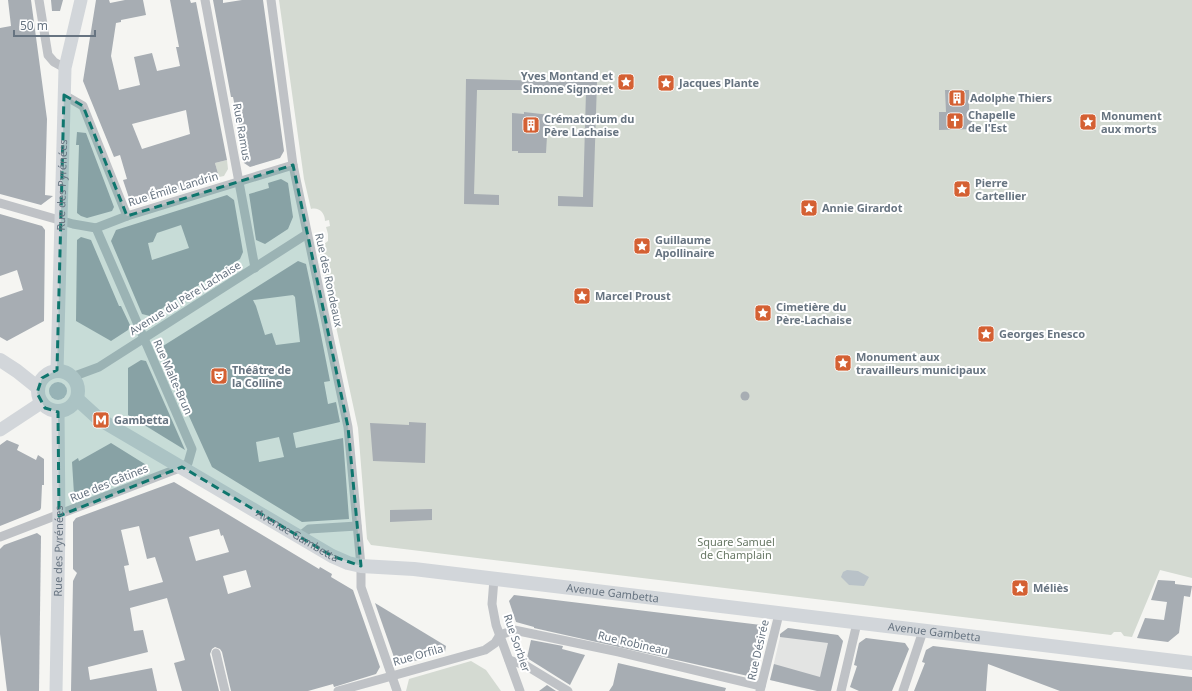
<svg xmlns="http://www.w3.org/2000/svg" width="1192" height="691" font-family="'Noto Sans',sans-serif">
	<rect width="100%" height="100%" fill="#f5f5f2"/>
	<polygon fill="#e3e4e3" points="788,628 838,635 843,641 831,691 802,688 770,680 781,633"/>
	<g fill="#d4dad2">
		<path d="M279,0H1192V578L1160,570L1132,637L1124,636L1121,632H1114L1111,635L371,545L367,539L358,428L319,248L328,241V234L326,227L330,226L329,220L325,221C325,213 319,207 311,209L304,179Z"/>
		<polygon points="227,160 228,169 224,176 219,177 215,163"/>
		<polygon points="471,661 486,670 501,691 406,691 409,679"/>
	</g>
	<g fill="#b9c2c8">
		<circle cx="58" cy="391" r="9"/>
		<polygon points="847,570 858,571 869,577 864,586 849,585 841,577 843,572"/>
	</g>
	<g fill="#a7adb3" fill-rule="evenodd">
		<polygon points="8,0 31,0 47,119 45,195 53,196 41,205 0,194 0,28 11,26"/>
		<polygon points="51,0 63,0 60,11 52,11"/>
		<path d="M96,0H109L110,3L125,0H143L146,15L121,20V22L116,23L111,56L119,90L140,85L134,57L152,53L157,71L180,66L176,47H179L170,0H190L191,3L196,2L227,160L215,163L219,177L135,203L130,201L123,180L127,179L120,155L114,157L83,81ZM186,110L190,134L142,149L132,124Z"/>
		<polygon points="213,0 223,0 223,3 242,0 263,0 284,151 280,158 250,167 244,163 237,127 239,127 233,97 231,97"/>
		<polygon points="466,79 597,82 593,207 558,206 558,196 583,197 586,92 524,90 477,90 474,194 499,195 499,205 464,204"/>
		<polygon points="945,90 969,90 969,112 972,112 972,129 939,130 939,112 946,112"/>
		<polygon points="524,112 550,115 549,137 547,136 546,153 518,153 518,151 512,151 512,113 524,114"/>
		<polygon points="77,132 86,133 114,207 112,211 87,218 81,216 77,213 79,145 76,145"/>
		<polygon points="281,179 288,183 293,217 288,229 265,244 256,240 249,194 269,188 268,183"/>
		<path d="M227,195L234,200L243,252L240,259L150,316L142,314L111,241L116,230ZM181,225L189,248L152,260L148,243L153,242L157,233Z"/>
		<polygon points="0,214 42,226 45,230 44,321 7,341 0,337 0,298 23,290 17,270 0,276"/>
		<polygon points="81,237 91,240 119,306 121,306 130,325 128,330 111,341 76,321 77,240"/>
		<path d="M298,261L306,264L319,325L330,381L324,382L328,404L336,402L340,422L293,433L296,448L343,438L349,519L302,522L212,467L161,354L163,346ZM293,295L295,297L300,342L276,345L272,333L265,335L256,306L253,300ZM279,437L284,457L259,462L256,442Z"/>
		<polygon points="141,360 146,361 185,450 128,415 128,368"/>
		<circle cx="745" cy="396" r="4.5"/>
		<polygon points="409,422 426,423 425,463 373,461 370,423 409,425"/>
		<polygon points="7,440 19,445 17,450 36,460 38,455 44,459 44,485 42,485 41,508 40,510 0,526 0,445"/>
		<polygon points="111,443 148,466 148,471 78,497 74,494 72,462 78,458 79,461"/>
		<path d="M174,482L319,569L320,567L332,574L331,577L353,590L380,667L376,674L334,687L333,684L308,691H231L222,652L220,649L215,647L212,649L210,654L219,691H182L174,663L185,660L167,598L130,608L134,631L143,630L148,652L88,667L90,680L152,668L157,691H71L73,581L77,573L73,569V522L76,518ZM139,526L147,559L155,557L163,582L129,591L124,566L129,565L121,530ZM219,529L221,536L223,535L229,552L196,561L189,537ZM246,570L251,587L228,594L223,576Z"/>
		<polygon points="432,509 432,520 390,522 390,510"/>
		<polygon points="37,533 41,536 39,691 7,691 0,634 0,549 4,545"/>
		<polygon points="1158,580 1175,581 1175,584 1192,586 1190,597 1184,596 1179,633 1168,642 1137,638 1145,618 1164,620 1167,602 1151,600"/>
		<polygon points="514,595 761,625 765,632 755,672 748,676 534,628 534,627 516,622 509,601"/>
		<polygon points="375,603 446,646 445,652 401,665 396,663"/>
		<polygon points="788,628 838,635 843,641 831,691 817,691 770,680 774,664 820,677 828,643 780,637 780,634"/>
		<polygon points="866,638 905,643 909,649 892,691 859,691 850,687 857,666 854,665 859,643"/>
		<polygon points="531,640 563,646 562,649 585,655 570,685 527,658"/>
		<polygon points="933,646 1192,677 1192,691 1060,691 988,664 986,691 914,691 925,663 922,662 926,650"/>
		<polygon points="618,663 726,688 725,691 609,691 613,685"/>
		<polygon points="547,685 556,691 539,691"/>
	</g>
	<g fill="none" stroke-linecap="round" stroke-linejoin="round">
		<g stroke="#bfc2c6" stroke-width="9">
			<polyline points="39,0 48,55 54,62 65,68"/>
			<polyline points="205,0 255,268"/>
			<polyline points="271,0 293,165 348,427 361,566 361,587 397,691"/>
			<polyline points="64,95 83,106 127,216"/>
			<polyline points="0,203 73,224 96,228 127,216 293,165"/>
			<polyline points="72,377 99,367 307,234"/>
			<polyline points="0,537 182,467 188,463 192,449 96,228"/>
			<polyline points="299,537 309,529 357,526"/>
			<polyline points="494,579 492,604 496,625 520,691"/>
			<polyline points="500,635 514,630 619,652 761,686"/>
			<polyline points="216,653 225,691"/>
			<polyline points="509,660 525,665 568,691"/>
			<polyline points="338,691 485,650 495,643 500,635"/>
			<polyline points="760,691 779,614"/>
			<polyline points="841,691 857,623"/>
			<polyline points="903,691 923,631"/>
		</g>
		<g stroke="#d2d6da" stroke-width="13">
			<path id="s1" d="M57,371L65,68L81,0"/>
			<polyline points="0,430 41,403"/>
			<path id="s2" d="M56,691L59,526L58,412"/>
		</g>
		<g stroke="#d2d6da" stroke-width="14">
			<polyline points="0,360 17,371 37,387"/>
			<circle cx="58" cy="391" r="20"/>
			<path id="s3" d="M77,399L99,419L332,556L348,563L361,566L414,569L1192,663"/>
		</g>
	</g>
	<path fill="#0f766e" fill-opacity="0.2" stroke="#0f766e" stroke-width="3" stroke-dasharray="8 5" stroke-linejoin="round" d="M64,95L83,106L127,216L293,165L348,427L361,566L332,556L182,467L59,516L58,412L45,408L37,393L42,378L57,370Z"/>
	<defs>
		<g id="sight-square" transform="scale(0.9)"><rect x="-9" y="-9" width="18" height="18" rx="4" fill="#d46033" stroke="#fff"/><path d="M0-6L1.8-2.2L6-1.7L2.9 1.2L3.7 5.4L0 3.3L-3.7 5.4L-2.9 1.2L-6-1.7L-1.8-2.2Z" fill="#fff"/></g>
		<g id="building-square" transform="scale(0.9)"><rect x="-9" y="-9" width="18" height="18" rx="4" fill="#d46033" stroke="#fff"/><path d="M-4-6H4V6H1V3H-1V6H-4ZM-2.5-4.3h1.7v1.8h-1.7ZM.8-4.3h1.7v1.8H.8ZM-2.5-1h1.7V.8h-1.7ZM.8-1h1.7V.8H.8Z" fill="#fff"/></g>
		<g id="church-square" transform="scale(0.9)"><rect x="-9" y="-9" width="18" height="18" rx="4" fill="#d46033" stroke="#fff"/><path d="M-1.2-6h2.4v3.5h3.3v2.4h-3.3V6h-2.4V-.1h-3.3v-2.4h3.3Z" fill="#fff"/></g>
		<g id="theatre-square" transform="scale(0.9)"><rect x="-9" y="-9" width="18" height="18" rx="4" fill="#d46033" stroke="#fff"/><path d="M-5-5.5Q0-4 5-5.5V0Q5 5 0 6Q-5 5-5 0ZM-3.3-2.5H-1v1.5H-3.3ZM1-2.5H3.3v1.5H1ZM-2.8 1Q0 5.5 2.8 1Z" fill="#fff"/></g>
		<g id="metro-square" transform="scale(0.9)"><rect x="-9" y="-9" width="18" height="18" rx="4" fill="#d46033" stroke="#fff"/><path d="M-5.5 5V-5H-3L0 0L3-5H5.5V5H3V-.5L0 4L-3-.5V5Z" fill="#fff"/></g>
	</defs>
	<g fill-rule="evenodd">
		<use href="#sight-square" x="626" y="82"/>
		<use href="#sight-square" x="666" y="83"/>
		<use href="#building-square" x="957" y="98"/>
		<use href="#church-square" x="955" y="121"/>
		<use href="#sight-square" x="1088" y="122"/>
		<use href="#building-square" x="531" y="125"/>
		<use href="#sight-square" x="962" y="189"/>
		<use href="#sight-square" x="809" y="208"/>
		<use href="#sight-square" x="642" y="246"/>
		<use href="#sight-square" x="582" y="296"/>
		<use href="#sight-square" x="763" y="313"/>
		<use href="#sight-square" x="986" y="334"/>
		<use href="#sight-square" x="843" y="363"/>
		<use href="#theatre-square" x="219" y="376"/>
		<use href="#metro-square" x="101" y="420"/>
		<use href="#sight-square" x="1020" y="588"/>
	</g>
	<g text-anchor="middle" stroke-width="4" stroke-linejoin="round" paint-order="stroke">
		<g font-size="11" font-weight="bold" fill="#677481" stroke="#fff" text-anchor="start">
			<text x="613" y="80" text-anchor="end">Yves Montand et<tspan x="613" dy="13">Simone Signoret</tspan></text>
			<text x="679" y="87">Jacques Plante</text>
			<text x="970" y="102">Adolphe Thiers</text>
			<text x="968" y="119">Chapelle<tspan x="968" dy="13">de l'Est</tspan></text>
			<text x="1101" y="120">Monument<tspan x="1101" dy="13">aux morts</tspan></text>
			<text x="544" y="123">Crématorium du<tspan x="544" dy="13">Père Lachaise</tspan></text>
			<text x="975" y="187">Pierre<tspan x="975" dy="13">Cartellier</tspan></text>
			<text x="822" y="212">Annie Girardot</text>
			<text x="655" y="244">Guillaume<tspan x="655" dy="13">Apollinaire</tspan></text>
			<text x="595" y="300">Marcel Proust</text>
			<text x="776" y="311">Cimetière du<tspan x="776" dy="13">Père-Lachaise</tspan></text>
			<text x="999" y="338">Georges Enesco</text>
			<text x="856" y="361">Monument aux<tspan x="856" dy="13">travailleurs municipaux</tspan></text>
			<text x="232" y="374">Théâtre de<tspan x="232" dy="13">la Colline</tspan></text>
			<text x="114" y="424">Gambetta</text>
			<text x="1033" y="592">Méliès</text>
		</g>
		<g font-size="11" fill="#677481" stroke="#fff">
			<text transform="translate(242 132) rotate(80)" y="4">Rue Ramus</text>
			<text dy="4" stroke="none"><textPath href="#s1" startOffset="186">Rue des Pyrénées</textPath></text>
			<text transform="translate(173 189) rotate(-17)" y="4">Rue Émile Landrin</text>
			<text transform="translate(329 280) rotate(78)" y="4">Rue des Rondeaux</text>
			<text transform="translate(185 298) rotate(-32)" y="4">Avenue du Père Lachaise</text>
			<text transform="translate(173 377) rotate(66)" y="4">Rue Malte-Brun</text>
			<text transform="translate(109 483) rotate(-22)" y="4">Rue des Gâtines</text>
			<text dy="4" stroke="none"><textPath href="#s3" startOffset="260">Avenue Gambetta</textPath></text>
			<text dy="4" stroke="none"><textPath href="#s2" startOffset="140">Rue des Pyrénées</textPath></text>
			<text dy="4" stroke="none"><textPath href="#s3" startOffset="584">Avenue Gambetta</textPath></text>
			<text dy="4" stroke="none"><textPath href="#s3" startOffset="908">Avenue Gambetta</textPath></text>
			<text transform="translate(517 643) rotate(71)" y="4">Rue Sorbier</text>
			<text transform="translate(633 643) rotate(13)" y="4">Rue Robineau</text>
			<text transform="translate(758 650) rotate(-77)" y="4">Rue Désirée</text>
			<text transform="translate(418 655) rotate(-16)" y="4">Rue Orfila</text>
		</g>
		<g font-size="11" fill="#687865" stroke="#fff">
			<text x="736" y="546">Square Samuel<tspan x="736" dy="13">de Champlain</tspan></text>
		</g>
	</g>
	<path d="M14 30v6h81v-6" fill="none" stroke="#677481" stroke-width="2"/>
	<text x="20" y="30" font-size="12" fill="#677481" stroke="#ffffff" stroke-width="3" paint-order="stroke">50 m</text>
</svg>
